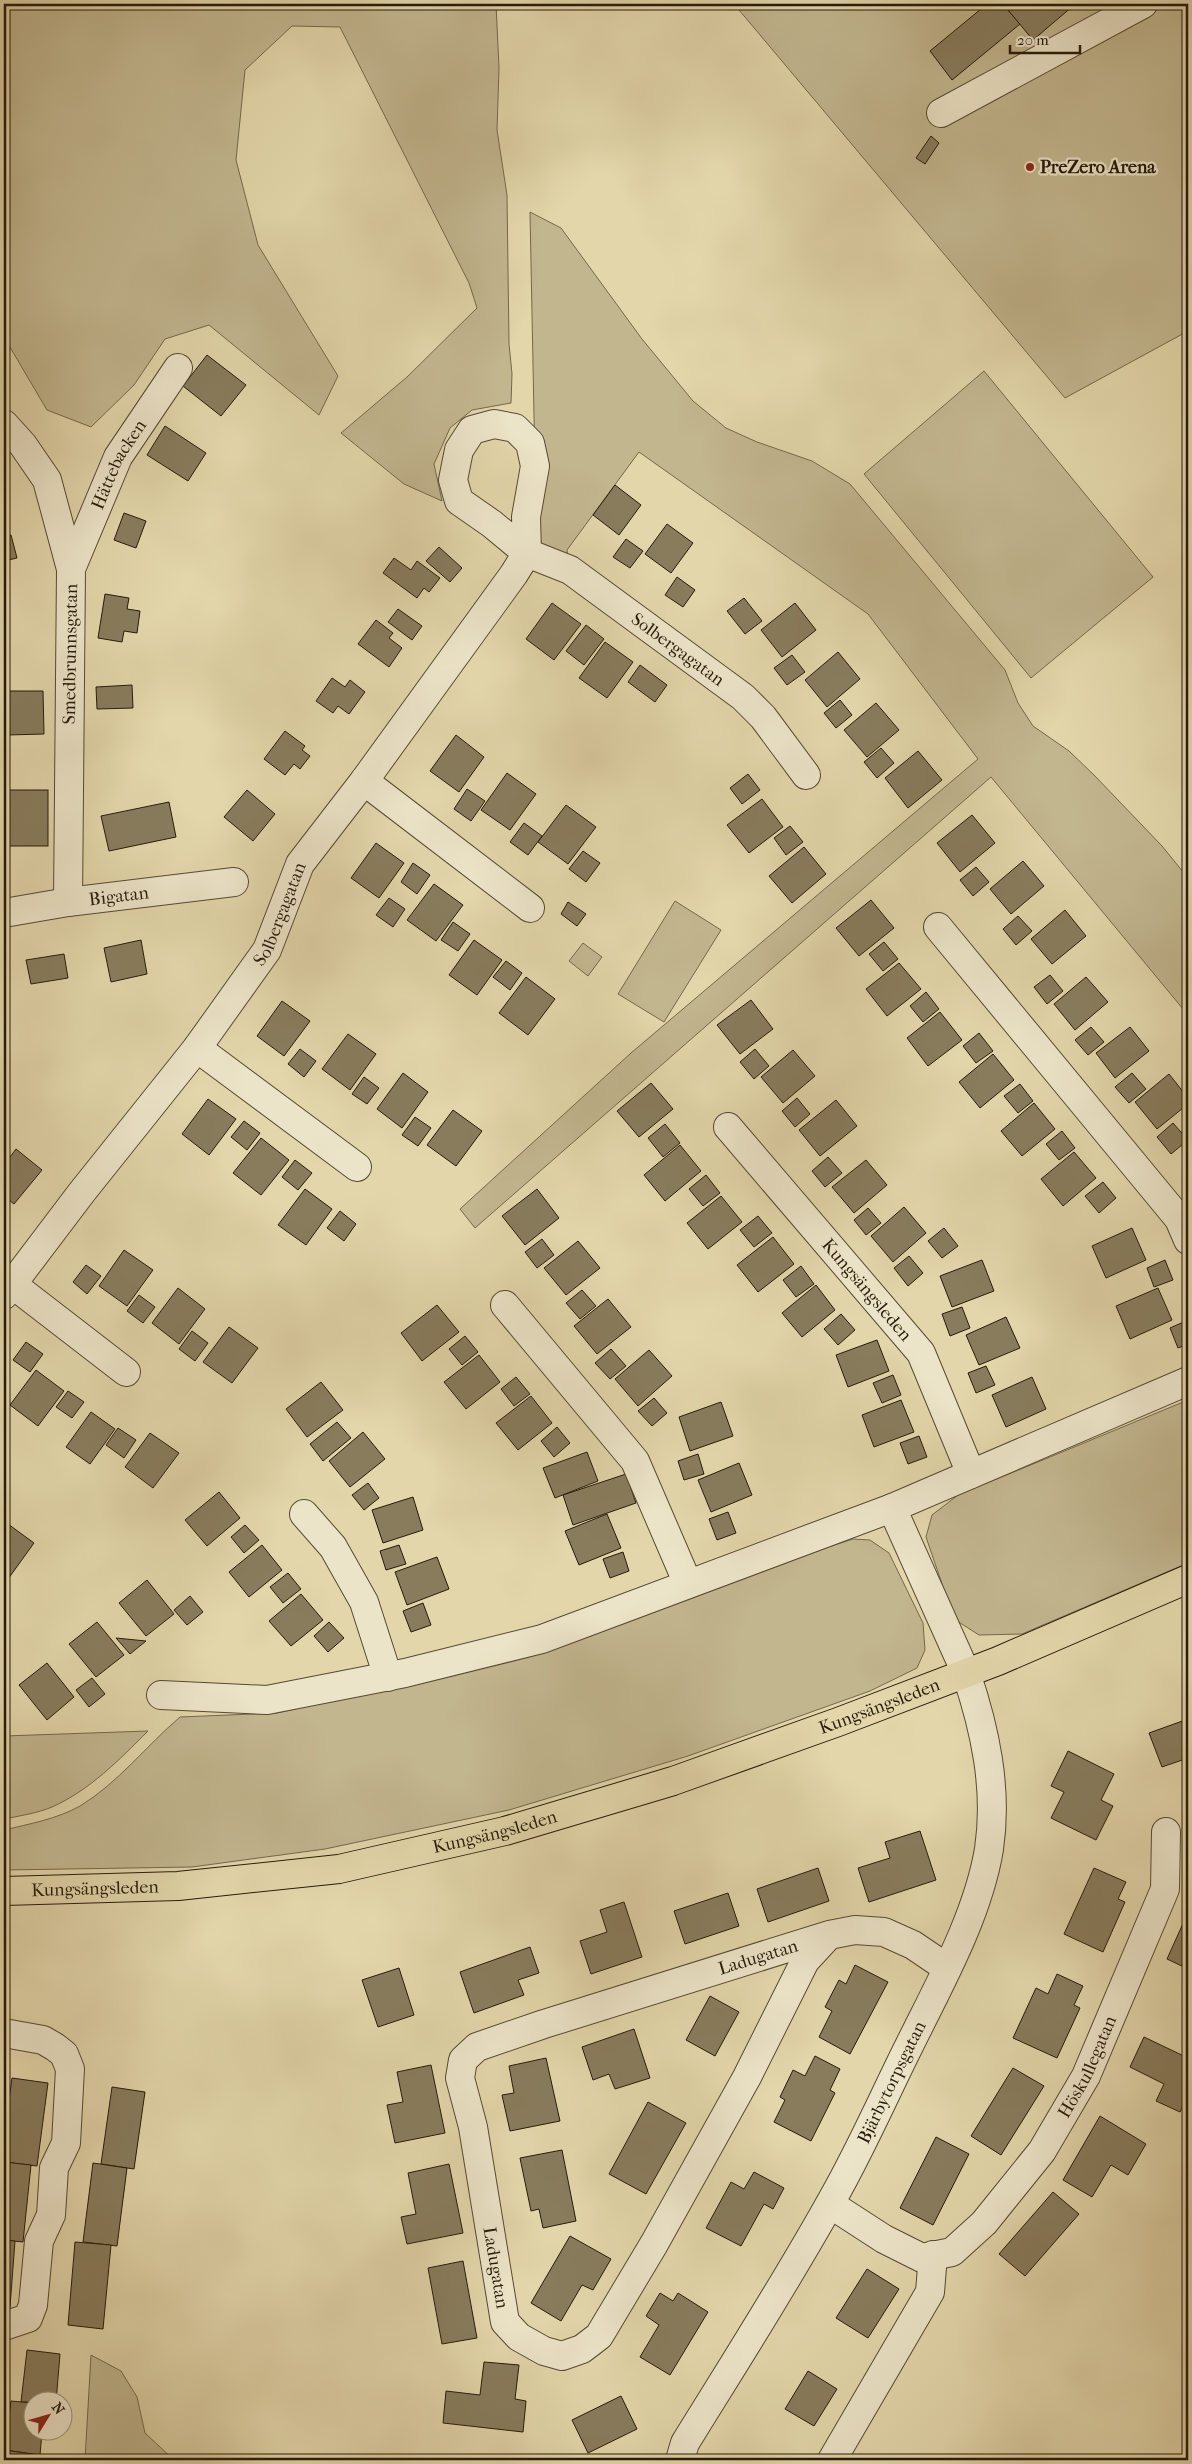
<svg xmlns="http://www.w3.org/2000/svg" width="1192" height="2464" font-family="'IM FELL French Canon',serif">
	<rect width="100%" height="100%" fill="#e2d6aa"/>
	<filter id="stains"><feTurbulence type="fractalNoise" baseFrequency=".004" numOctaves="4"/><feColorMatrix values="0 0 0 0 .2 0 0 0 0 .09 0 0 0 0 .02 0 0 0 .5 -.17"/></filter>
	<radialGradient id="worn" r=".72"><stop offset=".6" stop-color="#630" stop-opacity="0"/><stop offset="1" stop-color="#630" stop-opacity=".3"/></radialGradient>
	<g fill="#c2b68f" stroke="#74684c">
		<polygon points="4,4 496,4 499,68 497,130 507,195 509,344 512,374 511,403 472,410 450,428 434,464 442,501 404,484 341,433 407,377 477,308 469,283 340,27 292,26 245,70 236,160 258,245 338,376 319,415 209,325 165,339 134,385 91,427 47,410 4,337"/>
		<polygon points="734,4 1188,4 1188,331 1065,398"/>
		<polygon points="530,212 561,228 642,339 693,401 726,428 757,442 812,461 850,484 1005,670 1018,703 1033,726 1069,751 1094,775 1162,846 1188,878 1188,1015 991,777 475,1228 460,1209 631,1053 978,759 868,614 639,452 567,550 570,570 527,553 535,466"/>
		<polygon points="984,371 1153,577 1031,678 864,474"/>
		<polygon points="675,901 721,930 664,1022 618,994"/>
		<polygon points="583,943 602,957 588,976 569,961"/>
		<polygon points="1188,1400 1188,1563 1022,1634 979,1635 954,1619 926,1537 932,1515 958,1495"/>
		<path d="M853,1539L870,1540L889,1553L923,1623L925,1650L917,1668L870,1691L688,1756L509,1810L325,1849L192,1867L4,1870V1830C29,1824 57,1819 80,1806C118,1783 146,1746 180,1717L277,1713L380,1690Z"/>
		<path d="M148,1731C119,1760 90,1790 52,1807C38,1813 19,1816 4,1819V1736Z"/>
		<polygon points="91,2355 121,2371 137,2397 145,2433 174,2460 85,2460"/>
	</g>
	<g fill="#887c5d" stroke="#261b0a">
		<polygon points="987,4 1003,4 1020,24 952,80 930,51"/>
		<polygon points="1003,4 1071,4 1073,6 1033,40"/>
		<polygon points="931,136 939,143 925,164 916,158"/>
		<polygon points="207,355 246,385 221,416 183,386"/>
		<polygon points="165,426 206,453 188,481 147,455"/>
		<polygon points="615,485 641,505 619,535 593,515"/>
		<polygon points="124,513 146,521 136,548 114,540"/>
		<polygon points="667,524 693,543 671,573 645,554"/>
		<polygon points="11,535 17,558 4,561 4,536"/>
		<polygon points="626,539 643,551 630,568 613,557"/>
		<polygon points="439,547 462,568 450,582 426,561"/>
		<polygon points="394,558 411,570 417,561 440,578 429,592 424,588 417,598 383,573"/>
		<polygon points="677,577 695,590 683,607 665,595"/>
		<polygon points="105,594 129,598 127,609 140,611 137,633 124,631 122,642 98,638"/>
		<polygon points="744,598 762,621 745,634 727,611"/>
		<polygon points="552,603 581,624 554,660 526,639"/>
		<polygon points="795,603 816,630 782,657 761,630"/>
		<polygon points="398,609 422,626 412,640 388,622"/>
		<polygon points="376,620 393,633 389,638 402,648 389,667 358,644"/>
		<polygon points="586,625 604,639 584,665 566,651"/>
		<polygon points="605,642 633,662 607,698 579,678"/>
		<polygon points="838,652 860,679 827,707 805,680"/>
		<polygon points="792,655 805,672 787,685 774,668"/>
		<polygon points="640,665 667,685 655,702 628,682"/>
		<polygon points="332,678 345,687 350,680 365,692 349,714 338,706 333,713 316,701"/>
		<polygon points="132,685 133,708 97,709 96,687"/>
		<polygon points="8,691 43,691 44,734 8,735"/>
		<polygon points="840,700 852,715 836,728 824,713"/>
		<polygon points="876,703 899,730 867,757 844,730"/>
		<polygon points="285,731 305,746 302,750 310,756 300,769 294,764 285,775 264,759"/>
		<polygon points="456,735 484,757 459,792 430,771"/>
		<polygon points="881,748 894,763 877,778 864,762"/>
		<polygon points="918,751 942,780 908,808 885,778"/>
		<polygon points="507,773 536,794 510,830 481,810"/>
		<polygon points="748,774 760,790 742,804 730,788"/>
		<polygon points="467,789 485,801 471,821 454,809"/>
		<rect x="7" y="790" width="41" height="56"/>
		<polygon points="247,790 275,814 253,841 224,817"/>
		<polygon points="762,799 783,827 749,853 727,825"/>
		<polygon points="169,802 176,837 109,851 101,816"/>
		<polygon points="566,805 596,827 568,864 538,842"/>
		<polygon points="972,815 995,843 960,872 937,843"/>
		<polygon points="524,823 542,836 528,855 510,842"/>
		<polygon points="790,826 803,842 786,855 774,838"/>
		<polygon points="376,843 404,863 379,898 351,878"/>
		<polygon points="804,847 826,874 792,903 769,876"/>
		<polygon points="583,851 600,863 586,882 569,869"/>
		<polygon points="1023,861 1044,886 1011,914 990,889"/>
		<polygon points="413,863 430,875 417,894 401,882"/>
		<polygon points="976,867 989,882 973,896 960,880"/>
		<polygon points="434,884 463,905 436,941 407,920"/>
		<polygon points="389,898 405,909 393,927 376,915"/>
		<polygon points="871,900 894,928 859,956 836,928"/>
		<polygon points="568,902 586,914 577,926 561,914"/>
		<polygon points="1065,910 1086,936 1052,964 1031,939"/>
		<polygon points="1018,916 1032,931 1016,945 1003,929"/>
		<polygon points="453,922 470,934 458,951 441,940"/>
		<polygon points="141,940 147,974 111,982 104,948"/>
		<polygon points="474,940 502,960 477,995 449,975"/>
		<polygon points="884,942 898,959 883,971 869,954"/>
		<polygon points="64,954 68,978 31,984 26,960"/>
		<polygon points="506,961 522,973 510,990 493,977"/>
		<polygon points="899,963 921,989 887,1016 866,989"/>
		<polygon points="1050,975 1063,991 1047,1004 1034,987"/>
		<polygon points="526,977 555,999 528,1035 499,1013"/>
		<polygon points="1086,977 1108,1002 1075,1030 1054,1004"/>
		<polygon points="926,992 939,1009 923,1022 910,1006"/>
		<polygon points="751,1000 773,1029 740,1054 717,1025"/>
		<polygon points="282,1001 310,1021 284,1056 257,1036"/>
		<polygon points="940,1012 962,1040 928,1066 907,1038"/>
		<polygon points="1091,1027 1104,1042 1088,1055 1075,1040"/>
		<polygon points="1130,1027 1149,1051 1115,1078 1096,1053"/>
		<polygon points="979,1033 993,1051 976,1063 963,1046"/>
		<polygon points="348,1034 376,1054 350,1090 322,1069"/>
		<polygon points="300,1049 316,1061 304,1077 288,1064"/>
		<polygon points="755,1049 769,1066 754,1079 740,1062"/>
		<polygon points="793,1050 815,1076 783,1103 761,1077"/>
		<polygon points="993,1054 1014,1080 980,1108 959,1082"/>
		<polygon points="403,1073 428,1092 402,1128 377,1109"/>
		<polygon points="1132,1073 1146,1089 1129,1103 1115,1087"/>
		<polygon points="1169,1074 1188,1098 1188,1104 1157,1129 1135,1102"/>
		<polygon points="364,1077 379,1088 367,1104 352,1094"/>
		<polygon points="651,1083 673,1109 639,1137 617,1111"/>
		<polygon points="1020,1084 1033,1101 1018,1113 1004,1096"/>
		<polygon points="797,1098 810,1114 795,1127 782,1111"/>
		<polygon points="208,1099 236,1119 209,1155 182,1134"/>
		<polygon points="836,1100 857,1126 820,1156 799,1130"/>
		<polygon points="1034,1103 1055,1129 1022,1156 1001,1131"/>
		<polygon points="453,1110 482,1131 456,1166 427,1145"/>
		<polygon points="415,1117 431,1128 418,1146 402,1135"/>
		<polygon points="244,1121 260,1133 247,1150 231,1137"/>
		<polygon points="1173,1123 1188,1140 1171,1154 1157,1137"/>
		<polygon points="665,1124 680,1143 663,1157 648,1138"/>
		<polygon points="1062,1131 1075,1148 1059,1160 1046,1144"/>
		<polygon points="261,1138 289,1160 261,1195 233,1173"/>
		<polygon points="680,1145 701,1171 665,1201 644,1175"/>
		<polygon points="16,1149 42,1170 14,1204 4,1196 4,1165"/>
		<polygon points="1074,1152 1096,1178 1063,1206 1041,1179"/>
		<polygon points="828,1157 842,1173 825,1187 812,1171"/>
		<polygon points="295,1160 312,1173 298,1190 282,1177"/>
		<polygon points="866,1160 887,1185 854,1213 832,1187"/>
		<polygon points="706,1175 720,1193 703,1206 689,1189"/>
		<polygon points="1103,1182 1116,1198 1099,1213 1085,1196"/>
		<polygon points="305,1189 332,1209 306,1245 278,1225"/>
		<polygon points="537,1189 559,1218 525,1245 502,1216"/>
		<polygon points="721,1196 742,1222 708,1249 687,1223"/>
		<polygon points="904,1207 926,1233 893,1262 871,1236"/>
		<polygon points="868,1208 881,1223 866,1235 854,1220"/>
		<polygon points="340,1211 356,1224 344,1241 327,1228"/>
		<polygon points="758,1216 772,1233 754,1247 740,1230"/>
		<polygon points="944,1228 958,1246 942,1258 928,1241"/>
		<polygon points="1132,1228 1146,1260 1106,1278 1092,1246"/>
		<polygon points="773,1237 794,1264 758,1292 737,1265"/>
		<polygon points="542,1239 554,1255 537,1268 525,1252"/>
		<polygon points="578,1241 600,1268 566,1295 544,1268"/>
		<polygon points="124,1250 153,1270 127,1306 99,1286"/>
		<polygon points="909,1256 923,1273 908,1286 894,1268"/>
		<polygon points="982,1260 994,1291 952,1307 940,1276"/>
		<polygon points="1165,1260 1173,1280 1154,1287 1147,1268"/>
		<polygon points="86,1265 101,1276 87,1294 73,1282"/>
		<polygon points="801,1266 814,1284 796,1297 783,1280"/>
		<polygon points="816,1285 835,1310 802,1337 782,1313"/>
		<polygon points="178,1288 205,1309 179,1344 152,1323"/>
		<polygon points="1158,1288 1172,1320 1130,1339 1116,1306"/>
		<polygon points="582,1290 596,1306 580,1319 566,1303"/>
		<polygon points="139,1295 155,1307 143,1323 127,1311"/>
		<polygon points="608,1299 631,1327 597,1354 574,1326"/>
		<polygon points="437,1305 459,1332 422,1361 401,1333"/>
		<polygon points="962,1307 970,1328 950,1336 942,1314"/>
		<polygon points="841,1314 855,1330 838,1345 824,1329"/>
		<polygon points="1006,1317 1020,1348 979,1365 966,1335"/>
		<polygon points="1188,1320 1188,1344 1178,1348 1170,1328"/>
		<polygon points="229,1327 258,1348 232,1383 203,1362"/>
		<polygon points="192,1331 208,1343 195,1361 179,1349"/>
		<polygon points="465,1336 478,1352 462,1365 449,1349"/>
		<polygon points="877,1340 889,1371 848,1387 836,1355"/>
		<polygon points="26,1342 43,1354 30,1372 13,1360"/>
		<polygon points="611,1349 626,1366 610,1379 595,1363"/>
		<polygon points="649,1350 672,1376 638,1406 615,1379"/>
		<polygon points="479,1355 500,1382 466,1409 444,1382"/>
		<polygon points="986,1366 995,1385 976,1393 968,1373"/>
		<polygon points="36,1370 64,1391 38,1426 10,1405"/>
		<polygon points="893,1375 901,1395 882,1403 873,1383"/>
		<polygon points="516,1377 530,1394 514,1406 501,1389"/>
		<polygon points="1032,1377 1046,1409 1006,1427 992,1395"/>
		<polygon points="321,1382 343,1410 307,1437 286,1409"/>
		<polygon points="68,1391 84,1402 72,1418 56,1407"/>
		<polygon points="531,1396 552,1423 518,1450 496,1423"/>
		<polygon points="654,1398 667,1413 652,1426 638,1411"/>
		<polygon points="901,1400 914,1432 874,1447 862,1415"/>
		<polygon points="721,1402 733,1436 690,1451 679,1417"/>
		<polygon points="91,1412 115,1429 90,1464 66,1447"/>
		<polygon points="337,1422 351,1438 323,1461 310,1444"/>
		<polygon points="557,1427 570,1443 554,1457 541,1441"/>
		<polygon points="118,1428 136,1440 124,1458 106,1445"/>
		<polygon points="363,1432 385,1459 350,1487 329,1461"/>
		<polygon points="150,1433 179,1453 153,1488 125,1467"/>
		<polygon points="919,1436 927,1457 908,1464 900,1443"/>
		<polygon points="587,1452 598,1481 555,1498 543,1468"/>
		<polygon points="698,1454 704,1474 684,1480 678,1461"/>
		<polygon points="739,1463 752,1495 711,1512 698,1480"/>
		<polygon points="626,1474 636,1503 573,1525 563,1495"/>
		<polygon points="368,1483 379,1498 364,1510 352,1495"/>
		<polygon points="219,1492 240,1518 207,1546 185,1520"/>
		<polygon points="413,1497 423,1530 383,1543 372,1510"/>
		<polygon points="728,1512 736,1533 717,1540 709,1519"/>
		<polygon points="607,1514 621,1548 579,1565 565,1531"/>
		<polygon points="8,1524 34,1543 8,1579 4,1575 4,1530"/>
		<polygon points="245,1525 259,1540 244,1553 231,1537"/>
		<polygon points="262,1545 282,1570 249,1597 229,1572"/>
		<polygon points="399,1545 406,1564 386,1570 380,1551"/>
		<polygon points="623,1552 629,1571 610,1578 603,1559"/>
		<polygon points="437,1557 449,1589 407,1605 395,1572"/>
		<polygon points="288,1573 301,1589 283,1603 270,1587"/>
		<polygon points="147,1580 174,1614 146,1636 119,1603"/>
		<polygon points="301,1594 323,1620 291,1646 269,1621"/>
		<polygon points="190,1596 203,1612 187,1625 174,1610"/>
		<polygon points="423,1603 431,1625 411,1632 403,1611"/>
		<polygon points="97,1622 124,1655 96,1677 69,1644"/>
		<polygon points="329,1622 344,1638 328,1652 314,1636"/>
		<polygon points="116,1638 146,1641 130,1654"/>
		<polygon points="47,1663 74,1697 47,1720 19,1685"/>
		<polygon points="92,1678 105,1694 89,1707 76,1690"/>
		<polygon points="1188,1719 1188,1758 1162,1767 1149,1733"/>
		<polygon points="1068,1751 1114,1774 1101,1800 1113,1806 1096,1840 1051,1818 1064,1792 1051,1786"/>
		<polygon points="920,1831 936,1880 869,1902 858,1868 890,1858 885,1842"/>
		<polygon points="818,1868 829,1901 768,1922 757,1889"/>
		<polygon points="1094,1868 1126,1882 1118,1899 1125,1902 1103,1952 1064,1934"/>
		<polygon points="728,1893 739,1926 685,1944 674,1911"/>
		<polygon points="624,1902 642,1957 591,1974 580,1941 607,1932 600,1910"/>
		<polygon points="1185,1919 1188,1921 1188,1969 1167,1959"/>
		<polygon points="530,1947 539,1973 518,1980 524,1995 474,2013 460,1972"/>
		<polygon points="855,1965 888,1982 850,2054 819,2037 832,2011 825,2007 839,1980 846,1984"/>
		<polygon points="399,1968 414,2015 378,2027 362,1980"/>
		<polygon points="1057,1974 1083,1986 1074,2005 1080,2008 1057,2058 1013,2038 1036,1988 1048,1994"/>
		<polygon points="710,1996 739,2012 715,2056 686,2040"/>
		<polygon points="634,2029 650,2078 615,2089 609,2074 593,2080 582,2047"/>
		<polygon points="1144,2037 1188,2058 1188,2096 1180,2112 1156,2101 1164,2084 1130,2067"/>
		<polygon points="815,2056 840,2069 830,2090 835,2093 811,2141 774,2122 785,2100 780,2097 793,2070 805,2076"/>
		<polygon points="546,2058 560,2121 510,2131 502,2095 514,2093 509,2066"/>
		<polygon points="431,2065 445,2133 395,2143 387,2105 403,2102 397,2072"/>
		<polygon points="1013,2068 1044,2086 1001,2155 971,2136"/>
		<polygon points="12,2078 48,2083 37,2166 4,2162 4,2138"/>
		<polygon points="112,2087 145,2092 134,2169 101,2164"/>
		<polygon points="648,2102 686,2123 646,2194 609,2174"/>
		<polygon points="1100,2116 1146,2144 1128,2175 1111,2165 1092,2197 1063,2180"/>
		<polygon points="936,2137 969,2154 933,2225 900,2208"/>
		<polygon points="562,2150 576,2221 543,2228 539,2209 531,2211 520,2158"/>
		<polygon points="4,2162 31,2165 23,2242 4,2240"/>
		<polygon points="93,2163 127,2168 117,2246 83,2242"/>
		<polygon points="449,2164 463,2233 407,2244 401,2217 416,2214 408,2173"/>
		<polygon points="754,2172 784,2188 773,2209 764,2204 741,2246 706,2228 731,2182 744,2189"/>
		<polygon points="1053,2192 1079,2214 1025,2276 999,2254"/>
		<polygon points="570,2236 611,2259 593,2290 582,2285 561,2321 531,2303"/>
		<polygon points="4,2240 15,2241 9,2320 4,2320"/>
		<polygon points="75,2242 111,2245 103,2329 68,2325"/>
		<polygon points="463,2261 477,2338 442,2344 428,2268"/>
		<polygon points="867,2269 899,2289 868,2338 836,2318"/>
		<polygon points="660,2293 673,2301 678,2293 708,2312 670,2375 640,2357 659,2325 646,2316"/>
		<polygon points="27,2350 60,2354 56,2402 21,2402"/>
		<polygon points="484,2362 519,2365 515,2399 526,2401 523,2432 443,2423 446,2391 480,2395"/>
		<polygon points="808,2371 837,2389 814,2426 785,2409"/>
		<polygon points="621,2396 637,2429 588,2453 572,2420"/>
		<polygon points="11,2401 32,2403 32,2432 42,2432 40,2455 5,2450"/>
		<polygon points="4,2450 32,2454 31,2460 4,2460"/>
	</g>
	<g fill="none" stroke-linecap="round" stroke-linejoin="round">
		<g stroke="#554a32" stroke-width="30">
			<g id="minor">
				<polyline points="941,113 1143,4"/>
				<polyline points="4,424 23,445 47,480 71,569 68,902"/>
				<path id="s1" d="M71,569L118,457L178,368"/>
				<polyline points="364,781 530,908"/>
				<path id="s2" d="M4,913L68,902L234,882"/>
				<polyline points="938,927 1179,1219 1188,1240"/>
				<polyline points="197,1048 357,1167"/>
				<path id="s3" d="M728,1127L921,1353L971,1474"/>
				<polyline points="12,1284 126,1372"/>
				<path id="s4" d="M4,1295L82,1192L197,1048L267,950L300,864L364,781L514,574L527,553L526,517L535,466L530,443L515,428L494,424L472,430L459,450L453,480L459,501L492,524L527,553L570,570L743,697L763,717L806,775"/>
				<polyline points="505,1305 635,1461 688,1584"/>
				<polyline points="304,1514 333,1547 364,1602 388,1677"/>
				<polyline points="161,1695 267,1700 405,1673 542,1639 892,1508 1188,1381"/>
				<path id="s5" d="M829,1935L544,2024L477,2047L463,2060L460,2078L473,2127L505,2322L519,2337L544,2351L562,2356L582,2349L599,2336L654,2244L747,2077L805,1961L829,1935L855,1930L884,1932L913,1945L947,1968"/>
				<polyline points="4,2033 43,2040 55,2047 64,2054 70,2069 66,2143 54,2168 51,2215 39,2241 33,2305 28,2318 4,2326"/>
				<path id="s6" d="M830,2204L884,2239L922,2258L952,2252L984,2223L1042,2151L1086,2076L1165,1889L1166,1832"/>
				<path id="s7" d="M680,2460L685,2443C735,2362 787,2281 833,2198C861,2149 884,2096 909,2046C939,1985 978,1916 989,1849C998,1789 985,1729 966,1673L892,1508"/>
				<polyline points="832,2460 930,2292 933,2255"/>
			</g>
		</g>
		<g stroke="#261b0a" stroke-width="30">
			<g id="major">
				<path id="s8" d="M4,1891L178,1886L339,1869L505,1831L673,1781L838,1722L998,1661L1188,1579"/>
			</g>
		</g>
		<use href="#minor" stroke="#ece4c8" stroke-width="28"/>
		<use href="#major" stroke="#e2d6aa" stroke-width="28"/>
	</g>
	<circle fill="#8f2418" stroke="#ece4c8" stroke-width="2" cx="1030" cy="167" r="5"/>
	<g text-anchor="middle" stroke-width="4.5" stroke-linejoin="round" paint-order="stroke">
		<g font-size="18" font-weight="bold" fill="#261b0a" stroke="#ece4c8" text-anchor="start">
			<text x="1040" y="173">PreZero Arena</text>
		</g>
		<g font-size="18" fill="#261b0a" stroke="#ece4c8">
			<text dy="6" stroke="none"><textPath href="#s1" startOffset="115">Hättebacken</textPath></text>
			<text dy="6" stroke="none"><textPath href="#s4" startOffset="1430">Solbergagatan</textPath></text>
			<text transform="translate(70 654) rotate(-89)" y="6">Smedbrunnsgatan</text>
			<text dy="6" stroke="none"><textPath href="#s2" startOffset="116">Bigatan</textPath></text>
			<text dy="6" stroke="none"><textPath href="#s4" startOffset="472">Solbergagatan</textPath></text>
			<text dy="6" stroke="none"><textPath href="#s3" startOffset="214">Kungsängsleden</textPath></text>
			<text dy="6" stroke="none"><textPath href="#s8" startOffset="901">Kungsängsleden</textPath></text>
			<text dy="6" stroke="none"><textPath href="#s8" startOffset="496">Kungsängsleden</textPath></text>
			<text dy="6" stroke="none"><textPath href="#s8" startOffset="91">Kungsängsleden</textPath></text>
			<text transform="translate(758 1957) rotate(-17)" y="6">Ladugatan</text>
			<text dy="6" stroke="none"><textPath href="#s6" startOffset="369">Höskullegatan</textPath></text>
			<text dy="6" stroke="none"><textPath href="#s7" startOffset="434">Bjärbytorpsgatan</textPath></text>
			<text dy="6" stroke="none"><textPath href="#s5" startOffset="600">Ladugatan</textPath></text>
		</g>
	</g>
	<rect width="1192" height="2464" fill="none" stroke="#e2d6aa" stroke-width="20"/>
	<rect x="5" y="5" width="1182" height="2454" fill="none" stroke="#261b0a" stroke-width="2.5"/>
	<rect x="10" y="10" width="1172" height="2444" fill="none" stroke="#261b0a"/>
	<g transform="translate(48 2416) rotate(53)"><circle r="24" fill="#ece4c8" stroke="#9d947c"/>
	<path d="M0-4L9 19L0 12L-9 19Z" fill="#8f2418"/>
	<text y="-8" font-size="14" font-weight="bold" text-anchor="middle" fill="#261b0a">N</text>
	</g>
	<path d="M1010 45v8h70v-8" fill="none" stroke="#261b0a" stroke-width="2.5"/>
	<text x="1017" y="45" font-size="15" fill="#261b0a" stroke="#ece4c8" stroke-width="4" paint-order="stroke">20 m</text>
	<rect width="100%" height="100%" filter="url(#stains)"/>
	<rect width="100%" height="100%" fill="url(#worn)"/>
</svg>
